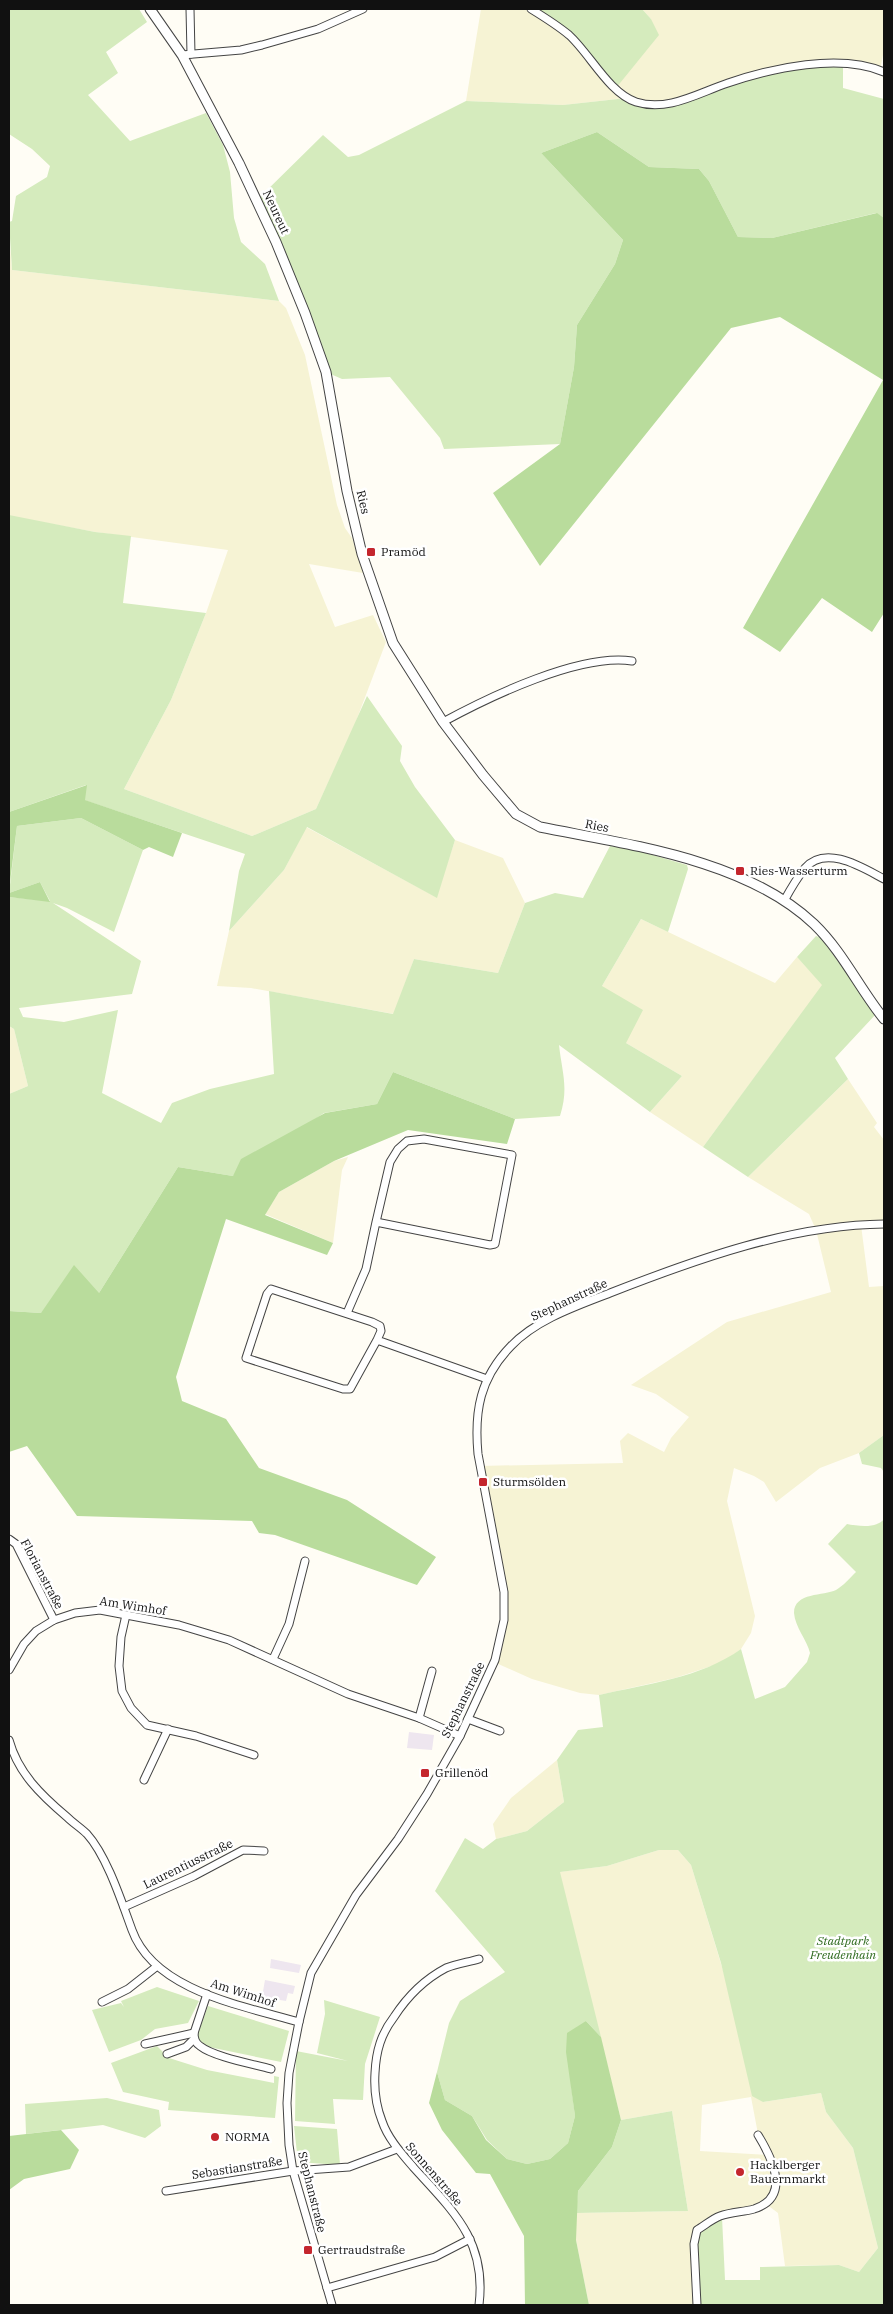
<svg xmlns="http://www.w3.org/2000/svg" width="893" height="2314" font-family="'IBM Plex Serif',serif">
	<rect width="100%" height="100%" fill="#fffdf5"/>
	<g fill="#eee6ef">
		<polygon points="409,1732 434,1735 432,1750 407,1748"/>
		<polygon points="271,1959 301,1965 299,1973 270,1968"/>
		<polygon points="265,1980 295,1986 293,1994 288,1993 286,2001 262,1997"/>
	</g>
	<g fill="#f6f3d4" fill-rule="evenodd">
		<polygon points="481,9 531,9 651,19 642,9 884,9 884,50 880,70 843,64 689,99 648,104 627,98 563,105 466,101"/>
		<polygon points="9,234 12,270 279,301 286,308 305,355 337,505 345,528 352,538 363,573 309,564 335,627 373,615 386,642 353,729 316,809 252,836 124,789 171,700 206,613 228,550 95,532 9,516"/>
		<polygon points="306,827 436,897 455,840 503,858 525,903 498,973 414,959 394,1014 251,988 217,986 229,931 284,870"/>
		<polygon points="641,919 775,983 797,957 823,985 703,1147 650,1112 682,1076 626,1043 602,986"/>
		<polygon points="9,1026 14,1029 28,1086 9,1094"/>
		<polygon points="848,1079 877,1123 874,1127 884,1140 884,1224 861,1225 869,1287 884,1286 884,1435 859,1453 820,1468 776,1502 764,1482 754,1476 734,1468 727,1501 755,1616 751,1633 741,1649 724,1662 675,1678 599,1695 580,1693 532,1679 494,1662 504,1620 504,1592 480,1466 623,1463 620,1441 628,1433 664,1452 671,1438 689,1417 656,1394 631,1385 727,1322 831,1292 816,1230 809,1214 748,1177"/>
		<polygon points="348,1157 342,1170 333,1243 265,1214 279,1192 334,1161"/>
		<polygon points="557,1760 564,1802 527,1831 496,1839 493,1824 511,1798"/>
		<path d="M659,1850H678L691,1865L763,2102L821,2093L826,2112L853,2148L878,2248L859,2272L839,2265L785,2266L778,2213L766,2204L722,2217L697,2305H589L576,2240V2213L688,2211L672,2111L621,2120L559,1872L607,1866ZM751,2097L758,2134L769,2155L700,2151L702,2105Z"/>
	</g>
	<g fill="#d5ebbd">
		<polygon points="9,9 139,9 147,22 106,52 118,73 88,95 130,141 206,113 223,145 230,172 234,218 241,242 265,264 279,301 12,270 9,222 12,221 16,196 47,177 50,166 32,149 9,134"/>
		<polygon points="531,9 642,9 651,19 659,35 616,88 577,43"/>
		<path d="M843,64V88L884,99V218L876,213L772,238L738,237L709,181L699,169L649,167L597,132L541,153L623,240L615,264L577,325L574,367L560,444L444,449L440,438L390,377L342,379L326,372L257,200L323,135L348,157L359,155L466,101L563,105L627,98C672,117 716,82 759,73C787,68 816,67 843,64Z"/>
		<polygon points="9,515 95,532 131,536 123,603 206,613 171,700 124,789 252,836 316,809 367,696 402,746 400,761 415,787 455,840 437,898 307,827 284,870 229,931 239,871 245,854 84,800 86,785 9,812"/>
		<path d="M81,818L143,850L114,932L67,908L53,903L141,961L132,994L19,1008L23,1017L64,1022L118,1010L102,1093L161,1123L172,1103L210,1089L274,1074L269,991L393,1014L414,959L498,973L525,903L555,893L583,898L610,846L632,849L687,865L688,869L668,932L641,919L602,986L643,1010L626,1043L682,1076L650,1112L559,1045C562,1072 569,1088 560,1116L515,1119L393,1072L377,1104L324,1113L233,1176L178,1167L99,1293L41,1313L9,1311V1094L28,1086L14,1029L9,1026V897L50,901L40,882L9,893L17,826Z"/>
		<polygon points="816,936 821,938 876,1014 835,1058 848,1079 748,1177 703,1147 822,985 797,957"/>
		<polygon points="884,1435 884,1472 881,1468 862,1464 859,1453"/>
		<path d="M884,1519V2305H697L696,2230L722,2217L725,2280H760V2267L839,2265L859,2272L878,2248L853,2148L826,2112L821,2093L763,2102L752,2096L721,1963L691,1865L678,1850H659L607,1866L560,1872L601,2037L586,2021L571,2084L575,2116L568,2143L550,2159L527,2164L507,2159L487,2140L472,2116L445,2100L437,2072L449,2023L460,2001L505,1972L435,1891L465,1838L483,1849L496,1839L527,1831L564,1802L557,1760L578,1730L603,1727L599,1695C646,1684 701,1678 741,1649L755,1699L785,1687L807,1662L810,1653C807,1640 795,1627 794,1613C794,1592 824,1596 836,1590C843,1586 850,1578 856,1572L828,1544L847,1524C858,1526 876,1529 884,1519Z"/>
		<polygon points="157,1987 199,2001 188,2023 155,2029 141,2040 109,2052 92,2010 121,2003 124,2007 121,2001"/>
		<polygon points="324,2000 380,2017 365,2064 363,2100 333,2099 335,2124 295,2121 296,2051 348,2061 317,2053 325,2014"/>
		<polygon points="208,2006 289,2031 281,2062 209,2047 196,2039"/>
		<polygon points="157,2046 169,2058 207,2070 274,2083 274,2076 279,2077 275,2118 168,2110 169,2102 123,2092 111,2063"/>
		<polygon points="107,2098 159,2110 161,2126 145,2138 103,2125 26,2134 25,2104"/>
		<polygon points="672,2111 688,2211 576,2213 578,2191 612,2147 621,2120"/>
		<polygon points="294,2126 337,2129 340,2165 298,2162"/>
	</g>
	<g fill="#b9dc9c">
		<polygon points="597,132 649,167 699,169 709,181 738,237 772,238 877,213 884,218 884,613 872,632 822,598 780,652 743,628 883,380 780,317 731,328 540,566 493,493 560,444 574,367 577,325 615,264 623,240 541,153"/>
		<polygon points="87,785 85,800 182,833 173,857 149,847 143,850 81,818 17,826 9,890 9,812"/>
		<polygon points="40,882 50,902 9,897 9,893"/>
		<polygon points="393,1072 515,1119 507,1144 408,1130 334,1161 279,1192 265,1215 333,1243 327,1255 226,1219 176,1377 182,1401 226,1419 259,1468 347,1500 436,1557 417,1585 275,1535 259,1533 252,1521 77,1516 27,1446 9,1452 9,1311 41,1313 74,1265 99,1293 178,1167 233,1176 241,1159 325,1113 377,1104"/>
		<polygon points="586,2021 601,2037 621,2120 612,2147 578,2191 576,2240 589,2305 525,2305 524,2236 490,2174 476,2173 442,2130 429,2103 437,2072 445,2100 472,2116 486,2140 507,2159 527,2164 550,2159 568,2143 575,2116 566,2052 567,2033"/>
		<polygon points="61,2130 79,2150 70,2169 24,2179 9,2190 9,2136"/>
	</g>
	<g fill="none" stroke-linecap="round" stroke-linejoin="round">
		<g stroke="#444" stroke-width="9">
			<g id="minor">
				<polyline points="190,9 191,54"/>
				<path d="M531,9C544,17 557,25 569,35C590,54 609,93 636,102C668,112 698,93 728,83C772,68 840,53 884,72"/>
				<polyline points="182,55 241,50 262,45 318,29 363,9"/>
				<path d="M443,722C489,697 580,653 632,661"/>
				<path d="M784,901C790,890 797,878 805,868C826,844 863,868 884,879"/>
				<polyline points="347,1313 366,1269 376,1222 490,1245 495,1244 512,1155 424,1139 407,1141 398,1149 390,1162 376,1222"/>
				<polyline points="377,1340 381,1331 380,1326 372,1322 271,1289 267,1294 246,1358 343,1389 350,1389 377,1340 487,1379"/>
				<polyline points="9,1539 16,1544 54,1620"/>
				<polyline points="126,1615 121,1637 119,1666 122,1691 131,1708 147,1725 196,1736 254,1755"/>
				<polyline points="273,1659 289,1624 305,1561"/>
				<polyline points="9,1670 24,1644 36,1631 54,1620 75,1613 100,1610 179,1625 229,1640 348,1694 419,1718 460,1736"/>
				<polyline points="419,1718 432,1671"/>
				<polyline points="468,1719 500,1731"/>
				<path d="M9,1740C18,1773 41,1795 67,1817C73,1823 81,1828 87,1834C107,1856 122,1903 132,1930C154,1991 244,2006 299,2022"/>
				<polyline points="144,1780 168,1729"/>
				<polyline points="124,1907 194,1876 243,1850 264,1851"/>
				<path d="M207,1994L194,2033C194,2038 195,2043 200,2046C214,2057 253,2064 271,2069"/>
				<polyline points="102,2002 128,1989 156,1967"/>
				<polyline points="145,2044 194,2033"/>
				<polyline points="167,2054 186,2047 194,2039"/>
				<polyline points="166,2191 293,2171 349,2167 397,2149"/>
				<polyline points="327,2288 435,2257 470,2239"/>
				<path d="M332,2305L293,2171L289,2145L287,2103L289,2073L299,2022L311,1973L356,1895L398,1839L427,1794L460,1736L495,1660L504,1620V1592L478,1454C474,1411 480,1378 511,1346C537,1319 577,1306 610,1293C697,1259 791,1225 884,1224"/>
				<path d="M479,2305C487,2241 453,2211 414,2168C402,2154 388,2139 382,2121C376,2106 374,2089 375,2073C376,2051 381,2034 394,2017C407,1997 425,1979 446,1968C456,1964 469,1962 479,1959"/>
				<path d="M697,2305L694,2244L697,2230C704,2226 712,2219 720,2216C731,2212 743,2212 754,2209C792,2197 772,2158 758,2135"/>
			</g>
		</g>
		<g stroke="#444" stroke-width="11">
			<path id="tertiary" d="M150,9L182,55L239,163L276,242L305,313L326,372L347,491L362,554L393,643L443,722L483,775L516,814L540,827C629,845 745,859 814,924C843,952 859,988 884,1019"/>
		</g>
		<use href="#minor" stroke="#fff" stroke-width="7"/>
		<use href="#tertiary" stroke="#fff" stroke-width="9"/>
	</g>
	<g fill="#c4262e" stroke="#fff" stroke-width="2">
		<rect x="366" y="547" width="10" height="10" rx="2.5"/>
		<rect x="735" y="866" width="10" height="10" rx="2.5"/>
		<rect x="478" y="1477" width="10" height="10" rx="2.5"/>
		<rect x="420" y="1768" width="10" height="10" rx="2.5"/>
		<circle cx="215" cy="2137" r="5"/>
		<circle cx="740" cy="2172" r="5"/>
		<rect x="303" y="2245" width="10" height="10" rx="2.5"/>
	</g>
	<g text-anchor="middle" stroke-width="5" stroke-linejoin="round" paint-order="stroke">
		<g font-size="12" fill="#111" stroke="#fff">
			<text transform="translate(276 212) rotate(65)" y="4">Neureut</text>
			<text transform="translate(363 502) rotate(77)" y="4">Ries</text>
			<text transform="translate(597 826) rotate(11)" y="4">Ries</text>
			<text transform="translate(569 1300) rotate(-25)" y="4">Stephanstraße</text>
			<text transform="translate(42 1574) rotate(62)" y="4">Florianstraße</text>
			<text transform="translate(133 1606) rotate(9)" y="4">Am Wimhof</text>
			<text transform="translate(463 1700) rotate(-64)" y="4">Stephanstraße</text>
			<text transform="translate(188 1864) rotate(-26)" y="4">Laurentiusstraße</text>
			<text transform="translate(243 1993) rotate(18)" y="4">Am Wimhof</text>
			<text transform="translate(237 2168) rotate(-9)" y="4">Sebastianstraße</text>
			<text transform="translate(434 2174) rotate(49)" y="4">Sonnenstraße</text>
			<text transform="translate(312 2192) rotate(76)" y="4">Stephanstraße</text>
		</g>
		<g font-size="12" fill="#111" stroke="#fff" text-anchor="start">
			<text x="381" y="556">Pramöd</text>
			<text x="750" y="875">Ries-Wasserturm</text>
			<text x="493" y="1486">Sturmsölden</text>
			<text x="435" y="1777">Grillenöd</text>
			<text x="225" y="2141">NORMA</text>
			<text x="750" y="2169">Hacklberger<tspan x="750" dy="14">Bauernmarkt</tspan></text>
			<text x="318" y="2254">Gertraudstraße</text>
		</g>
		<g font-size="12" font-style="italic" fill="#2f6b1f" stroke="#fff">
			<text x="843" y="1945">Stadtpark<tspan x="843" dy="14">Freudenhain</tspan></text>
		</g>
	</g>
	<rect width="893" height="2314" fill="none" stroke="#111111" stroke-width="20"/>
</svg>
